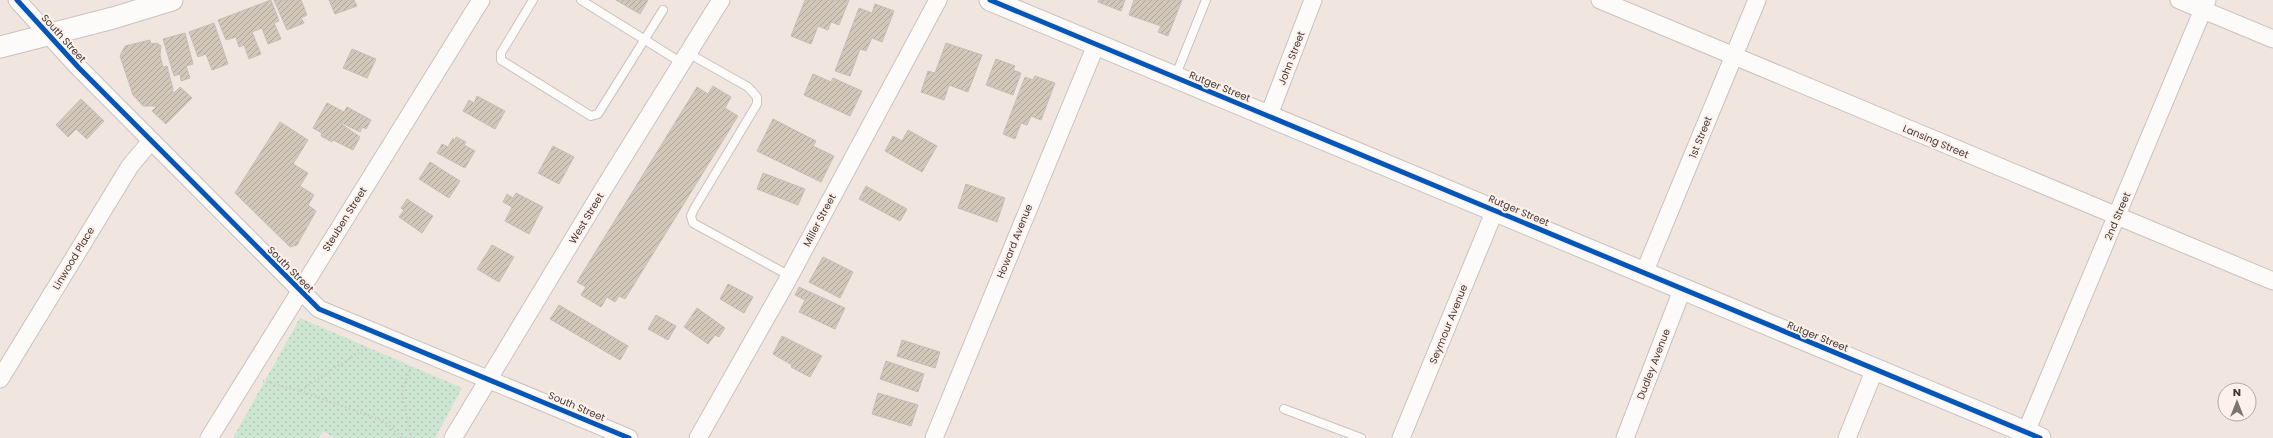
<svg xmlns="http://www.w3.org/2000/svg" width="2273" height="438" font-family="Poppins,sans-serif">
	<defs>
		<pattern id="grass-dots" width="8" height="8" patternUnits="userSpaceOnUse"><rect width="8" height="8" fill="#cde6d1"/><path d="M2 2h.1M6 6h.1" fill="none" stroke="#b1c6b4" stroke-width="1.8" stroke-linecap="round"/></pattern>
		<pattern id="building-hatch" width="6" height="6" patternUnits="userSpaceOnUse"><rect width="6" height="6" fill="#d3c7ba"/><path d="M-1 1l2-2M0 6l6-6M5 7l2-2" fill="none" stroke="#ada398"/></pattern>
	</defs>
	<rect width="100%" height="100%" fill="#f0e5df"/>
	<polygon fill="url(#grass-dots)" points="300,318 462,388 435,438 335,438 323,431 319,438 233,438"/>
	<g fill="url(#building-hatch)" stroke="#c6beb8">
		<polygon points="271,0 279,21 274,23 281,39 268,44 262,28 252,32 261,54 249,59 244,45 239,47 236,37 226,40 218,20"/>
		<polygon points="274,0 301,0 307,15 301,18 304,23 287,30"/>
		<polygon points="329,0 354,0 357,6 335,14"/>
		<polygon points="616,0 648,0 640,14"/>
		<polygon points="805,0 849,0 839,25 831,22 828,30 818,26 811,44 791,36"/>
		<polygon points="1099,0 1125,0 1121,11 1098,2"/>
		<polygon points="1134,0 1182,0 1168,36 1158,32 1161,26 1129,15"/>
		<polygon points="875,4 894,11 882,42 872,38 866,51 860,49 850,76 835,71 859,8 872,13"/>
		<polygon points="214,23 228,64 212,70 206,54 198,57 189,32"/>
		<polygon points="185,33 193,64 186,66 190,78 181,81 180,74 174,76 163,39"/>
		<polygon points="150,40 151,44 157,43 161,46 160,55 163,67 167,66 173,89 172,92 175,92 180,87 192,98 166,124 152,111 157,106 143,106 133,95 120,56 125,46"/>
		<polygon points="946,43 982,55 968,92 949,85 944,100 921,92 928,71 935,73"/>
		<polygon points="352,49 376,59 367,78 343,68"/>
		<polygon points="996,59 1015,66 1013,70 1021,73 1013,95 986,85"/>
		<polygon points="813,74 831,82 833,78 862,91 850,116 804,95"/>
		<polygon points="1035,76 1055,83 1041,120 1031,116 1027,125 1021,123 1015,139 1003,134 1025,77 1033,80"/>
		<polygon points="713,86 731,97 725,108 738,116 625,299 619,296 615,302 607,297 601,307 581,295 586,287 577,282 697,87 708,94"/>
		<polygon points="477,96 505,111 495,129 463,111 469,100 474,103"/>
		<polygon points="81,99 104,121 87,139 76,129 68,137 56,125"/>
		<polygon points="327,103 344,112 347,107 371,120 366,129 362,127 360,132 340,122 340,123 360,137 353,150 333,140 332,142 321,136 322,133 313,128"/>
		<polygon points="773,119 816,141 813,146 834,156 821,182 757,151"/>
		<polygon points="280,122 308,140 293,164 308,173 300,186 314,195 308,205 316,211 297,245 290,247 235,193"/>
		<polygon points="908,130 937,146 922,172 885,151 893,136 902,141"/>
		<polygon points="456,137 466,142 464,145 475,151 465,168 437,153 442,144 448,147 453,138 455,140"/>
		<polygon points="553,146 574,157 559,184 538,173"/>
		<polygon points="430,162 460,181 449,198 419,179"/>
		<polygon points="763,173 805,189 798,205 757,189"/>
		<polygon points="966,184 1005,198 997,222 958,208"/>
		<polygon points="866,186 907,209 900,221 859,199"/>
		<polygon points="516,193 543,207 529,234 505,221 512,207 503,202 507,194 513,198"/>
		<polygon points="407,199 433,216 422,233 399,217 404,210 401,208"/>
		<polygon points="492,245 514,257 499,282 477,269"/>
		<polygon points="823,257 853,272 840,298 809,282"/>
		<polygon points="728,284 753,297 744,313 720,299"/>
		<polygon points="799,287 845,308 835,329 799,312 805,300 795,295"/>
		<polygon points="559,305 628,346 620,360 550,319"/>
		<polygon points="697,308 725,328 719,337 715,335 708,344 684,327"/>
		<polygon points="656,315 676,326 668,340 648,329"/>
		<polygon points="782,336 822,356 810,377 791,367 792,365 773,354"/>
		<polygon points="902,340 940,352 935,368 897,356"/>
		<polygon points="886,361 924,374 918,392 880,379"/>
		<polygon points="878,393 918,405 911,426 872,414"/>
	</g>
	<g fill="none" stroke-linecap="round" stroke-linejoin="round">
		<g stroke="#cac2bd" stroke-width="10">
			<g id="service">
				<polyline points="533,0 501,53 501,60 591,116 598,114 663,10"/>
				<polyline points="581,0 682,63"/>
				<polyline points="688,53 748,87 757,97 757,104 694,209 691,216 693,223 790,276"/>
				<polyline points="1175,77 1206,0"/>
				<polyline points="1284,409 1361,438"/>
			</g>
		</g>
		<g stroke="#cac2bd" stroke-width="19">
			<g id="minor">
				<polyline points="17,0 79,68 319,309 629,438"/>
				<polyline points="1600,0 2273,281"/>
				<polyline points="2179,0 2273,39"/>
				<polyline points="1269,115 1313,0"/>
				<polyline points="1644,273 1757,0"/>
				<polyline points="0,379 130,166 151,141"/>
				<polyline points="2026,432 2207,0"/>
				<polyline points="209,438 481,0"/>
				<polyline points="453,438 604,188 721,0"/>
				<polyline points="698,438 787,281 938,0"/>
				<polyline points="934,438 1096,45"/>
				<polyline points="1401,438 1495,210"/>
				<polyline points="1625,438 1682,290"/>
				<polyline points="1847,438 1875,369"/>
			</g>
		</g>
		<g stroke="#cac2bd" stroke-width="23">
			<g id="tertiary">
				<polyline points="990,0 2040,438"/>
				<polyline points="0,47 113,18 172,0"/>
			</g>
		</g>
		<g stroke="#cac6c4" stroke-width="2.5" stroke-dasharray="1 3" stroke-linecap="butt">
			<polyline points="263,381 300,391 367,347"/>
			<polyline points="300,391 384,421 402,438"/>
			<polyline points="411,438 402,393 411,365"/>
		</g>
		<use href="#service" stroke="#fdfbfa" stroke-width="8"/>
		<use href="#minor" stroke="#fdfbfa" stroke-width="17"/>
		<use href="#tertiary" stroke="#fdfbfa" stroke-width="21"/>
		<g stroke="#fef1eb" stroke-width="8">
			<g id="cycleway">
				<polyline points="17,0 79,68 319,309 629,438"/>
				<polyline points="990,0 2040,438"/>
			</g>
		</g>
		<use href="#cycleway" stroke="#0057b8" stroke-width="5"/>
	</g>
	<g text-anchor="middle" stroke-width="4" stroke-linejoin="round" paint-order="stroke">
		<g font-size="10" fill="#413935" stroke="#fef1eb">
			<text transform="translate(64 38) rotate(48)" y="4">South Street</text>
			<text transform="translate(1291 58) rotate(-69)" y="4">John Street</text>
			<text transform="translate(1220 86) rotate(22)" y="4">Rutger Street</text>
			<text transform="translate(1700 137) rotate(-68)" y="4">1st Street</text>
			<text transform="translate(1936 141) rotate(23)" y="4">Lansing Street</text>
			<text transform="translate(1519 210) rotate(23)" y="4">Rutger Street</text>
			<text transform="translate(2117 216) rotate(-67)" y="4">2nd Street</text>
			<text transform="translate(586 218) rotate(-59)" y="4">West Street</text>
			<text transform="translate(344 219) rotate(-58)" y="4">Steuben Street</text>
			<text transform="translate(819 220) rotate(-62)" y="4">Miller Street</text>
			<text transform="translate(1014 241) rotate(-68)" y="4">Howard Avenue</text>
			<text transform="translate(73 258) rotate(-59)" y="4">Linwood Place</text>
			<text transform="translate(291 269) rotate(45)" y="4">South Street</text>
			<text transform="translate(1448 324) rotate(-68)" y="4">Seymour Avenue</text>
			<text transform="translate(1818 336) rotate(22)" y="4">Rutger Street</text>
			<text transform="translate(1653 364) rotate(-69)" y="4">Dudley Avenue</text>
			<text transform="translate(577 406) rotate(23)" y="4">South Street</text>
		</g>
	</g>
	<g transform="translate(2237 402)"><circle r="19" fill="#fef1eb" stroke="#b2a7a2"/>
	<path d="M0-3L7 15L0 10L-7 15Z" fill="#7e7570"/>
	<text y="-6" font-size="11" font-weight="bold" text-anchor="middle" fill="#413935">N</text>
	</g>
</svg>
